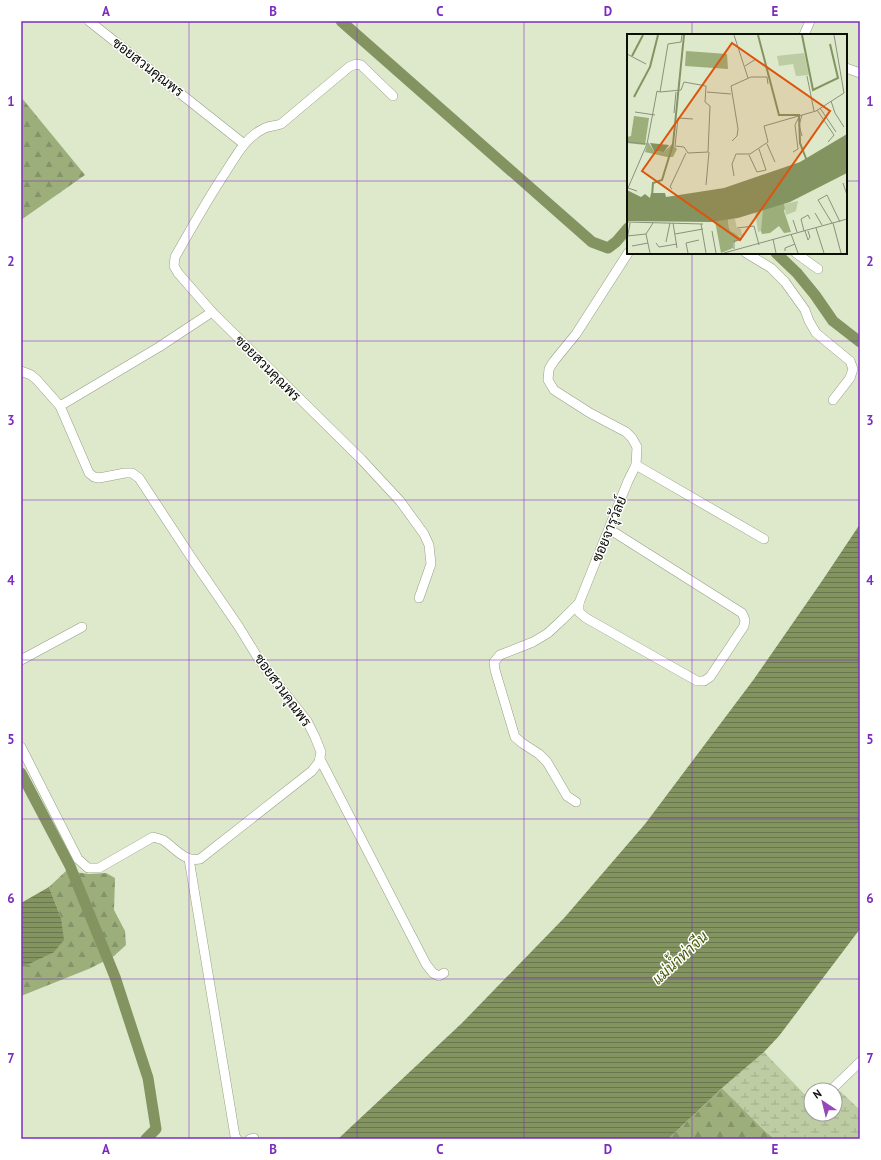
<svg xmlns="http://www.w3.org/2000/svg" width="881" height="1160" font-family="'PT Sans',Sarabun,sans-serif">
	<defs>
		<pattern id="forest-firs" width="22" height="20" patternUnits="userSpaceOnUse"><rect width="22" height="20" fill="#9cae7a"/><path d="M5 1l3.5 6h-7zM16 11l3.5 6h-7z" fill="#859468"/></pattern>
		<pattern id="wetland-marsh" width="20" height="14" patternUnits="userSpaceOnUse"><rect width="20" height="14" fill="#bdcca2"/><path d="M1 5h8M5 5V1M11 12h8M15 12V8" fill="none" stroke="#a1ae8a"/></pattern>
		<pattern id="water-rules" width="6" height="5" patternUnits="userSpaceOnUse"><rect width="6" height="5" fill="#839461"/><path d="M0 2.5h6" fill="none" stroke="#69774e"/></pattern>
	</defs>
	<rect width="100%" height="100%" fill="#dee9cc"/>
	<g fill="url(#forest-firs)">
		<polygon points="21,97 85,175 21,220"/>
		<polygon points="66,871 89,874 106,873 115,878 114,910 125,931 126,945 114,956 91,968 21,996 21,968 53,953 61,918 49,887"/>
		<polygon points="722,1088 766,1132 775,1139 668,1139"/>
	</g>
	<polygon fill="url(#wetland-marsh)" points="764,1052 811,1101 811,1114 835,1114 835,1095 840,1091 860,1110 860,1139 810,1139 806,1137 804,1139 775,1139 766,1132 722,1088"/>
	<g fill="url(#water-rules)">
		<polygon points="860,524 860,929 779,1036 764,1052 722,1088 668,1139 338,1139 462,1023 565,917 645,824 754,679 822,581"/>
		<polygon points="49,887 61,918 64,940 53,953 21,968 21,903"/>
	</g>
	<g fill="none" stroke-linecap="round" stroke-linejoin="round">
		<g stroke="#839461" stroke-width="11">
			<polyline points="341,21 592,242 608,248 616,242 628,228"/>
			<polyline points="776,253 797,273 815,295 833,321 860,342"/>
			<polyline points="21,773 70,866 115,977 148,1078 156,1129 146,1139"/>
		</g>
		<g stroke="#959f84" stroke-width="10">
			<g id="street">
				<polyline points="89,21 244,144"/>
				<polyline points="804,35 810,21"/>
				<polyline points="846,68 860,73"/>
				<path d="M393,96L361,65L356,64L349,67L281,124C275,126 268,126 263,129C245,138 236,156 225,173C207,200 191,229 175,257L174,266L178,273L212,312L362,460L400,501L424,534L429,545L431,564L419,598"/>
				<polyline points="746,253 771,268 785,282 805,310 809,321 816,333 850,361 853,369 850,378 833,400"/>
				<polyline points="796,253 818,269"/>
				<path d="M21,371L31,375L37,380L60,406L89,473L94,477L99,478L125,473H132L139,478L191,557L239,627L258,658L270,674L307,721L315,737L321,752L319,762L312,771L200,859C184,862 175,848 163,840C160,839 157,838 153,837L99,868H88L78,859L21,747"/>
				<polyline points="60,406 159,347 212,312"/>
				<polyline points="636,465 764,539"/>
				<polyline points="579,603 579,612 586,618 697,681 704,681 710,677 744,626 745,620 742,613 609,529"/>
				<polyline points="21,660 82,627"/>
				<polyline points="320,759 426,964 433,973 439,976 444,973"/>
				<polyline points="576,802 567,796 547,762 539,754 522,743 515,737 495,670 494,662 500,655 533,642 548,633 562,620 579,603 628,481 636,465 637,447 632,438 626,432 590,413 554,390 548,380 549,369 554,361 576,334 628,253"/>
				<polyline points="189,859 235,1136 237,1139"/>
				<polyline points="831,1090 860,1062"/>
				<polyline points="250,1139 254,1138"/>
			</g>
		</g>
		<use href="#street" stroke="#fff" stroke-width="9"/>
	</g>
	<path fill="none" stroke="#7b2cbf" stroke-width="1" stroke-opacity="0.55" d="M189,21V1139M357,21V1139M524,21V1139M692,21V35M21,181H628M846,181H860M692,253V1139M21,341H860M21,500H860M21,660H860M21,819H860M21,979H860"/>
	<g text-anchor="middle" stroke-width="3" stroke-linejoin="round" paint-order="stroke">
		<g font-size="14" fill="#0b0e05" stroke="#fff">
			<text transform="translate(148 67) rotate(38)" y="5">ซอยสวนคุณพร</text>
			<text transform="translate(268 368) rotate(45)" y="5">ซอยสวนคุณพร</text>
			<text transform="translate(609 529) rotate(-68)" y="5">ซอยจารุวัลย์</text>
			<text transform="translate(283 690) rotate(54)" y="5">ซอยสวนคุณพร</text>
		</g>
		<g font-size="15" font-style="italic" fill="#475b07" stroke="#fff">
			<text transform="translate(680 958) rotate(-43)" y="5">แม่น้ำท่าจีน</text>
		</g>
	</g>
	<g transform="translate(627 34)">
		<rect width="220" height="220" fill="#dee9cc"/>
		<path d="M177,19L182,41L169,42L166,30L152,32L150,22Z" fill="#bdcca2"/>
		<path d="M59,17L100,20L101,35L58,32ZM7,82L22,84L18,111L0,109V103L4,102ZM21,108L27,117L37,118L45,110L50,115L46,123H40L18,118ZM155,168L159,172L157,177L164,198L157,199L152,192L143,199L135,200L132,191L136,175ZM101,185L102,194L115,205L106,209V214L94,219L88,187Z" fill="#9cae7a"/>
		<path d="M171,167L169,177L159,181L157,170ZM136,175L134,197L131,198L128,178ZM101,185H108L110,195H114L115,203L103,197Z" fill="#bdcca2"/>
		<path d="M220,100V139L163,168L111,184L84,188L0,187V156L14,163L18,160L23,164L24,159H38L39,163L97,154L173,128ZM23,109L42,111L37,118L27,117Z" fill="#839461"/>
		<path fill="none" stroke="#839461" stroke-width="2" d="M131,1L152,81H172L173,109L180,127M175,1L186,56L211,44L203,10M5,22L16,1M7,63L23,33L31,1M25,162L26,149L35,146L46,110L57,1"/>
		<path fill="none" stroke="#8a917c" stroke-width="1" d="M107,1L121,44M0,20L19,30M118,32L129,25M180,42L187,77M33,58L54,56L57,48L79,52L78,68L83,72L81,118L61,119L57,113L48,112L51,84L66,85M80,58L104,60M204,67L208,79L217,93M193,74L209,98M190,76L207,101L201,108M8,78L28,81M47,79L49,58M175,102L172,91L175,81M105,107L110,102L111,95L104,52L124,43H140L141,50M0,108L20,110M140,110L148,128M166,118L171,115L168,91L172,83M122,121L130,138L139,136L132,115M107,142L105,130L109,120H123L141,108L137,92L189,77L217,59L207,1M216,149L220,161M79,151L82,118M45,155L43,153L59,119M10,157L1,154L20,110L30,57L33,58L41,10L54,8L55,1M188,179L195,191M166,186L170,198M0,188L76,190M46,189L50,214M205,189L191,166L200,161L213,188M206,189L214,219M74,190L79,219M110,194L127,192L132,211M189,194L197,219M85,197L89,219M177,197L174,185L181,181L183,185M178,197L181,206L183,203L181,197M19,200L23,219M19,200L26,189M48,200L76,195M164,200L171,219M0,202L19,200M146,205L149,219M0,206L3,189M39,208L43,189M29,209L32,213L50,210M5,212L21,209M107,215V207L112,206M158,217V214L168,210M61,219L59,209L72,206M97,219L220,185"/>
		<path fill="#dd550c" fill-opacity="0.15" stroke="#dd550c" stroke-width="2" d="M105,9L203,77L113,206L15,137Z"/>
		<rect width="220" height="220" fill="none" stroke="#0b0e05" stroke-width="2"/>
	</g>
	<rect width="881" height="1160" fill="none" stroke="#ffffff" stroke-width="44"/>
	<g transform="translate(823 1102) rotate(325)"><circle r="19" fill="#ffffff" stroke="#9d9f9b"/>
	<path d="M0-3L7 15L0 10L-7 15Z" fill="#9747b7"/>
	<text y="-6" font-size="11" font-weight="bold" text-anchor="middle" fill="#0b0e05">N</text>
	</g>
	<rect x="22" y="22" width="837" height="1116" fill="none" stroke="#7b2cbf" stroke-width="1.5"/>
	<g font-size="13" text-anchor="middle" font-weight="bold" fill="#7b2cbf">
		<text x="106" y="16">A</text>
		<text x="273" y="16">B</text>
		<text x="440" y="16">C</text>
		<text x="608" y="16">D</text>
		<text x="775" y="16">E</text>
		<text x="11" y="106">1</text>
		<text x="870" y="106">1</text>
		<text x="11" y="266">2</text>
		<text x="870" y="266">2</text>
		<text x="11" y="425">3</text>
		<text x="870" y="425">3</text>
		<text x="11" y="585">4</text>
		<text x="870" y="585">4</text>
		<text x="11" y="744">5</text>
		<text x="870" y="744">5</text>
		<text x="11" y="903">6</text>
		<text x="870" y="903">6</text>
		<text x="11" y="1063">7</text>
		<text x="870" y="1063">7</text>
		<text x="106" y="1154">A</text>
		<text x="273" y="1154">B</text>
		<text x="440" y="1154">C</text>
		<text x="608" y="1154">D</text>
		<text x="775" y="1154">E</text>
	</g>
</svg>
